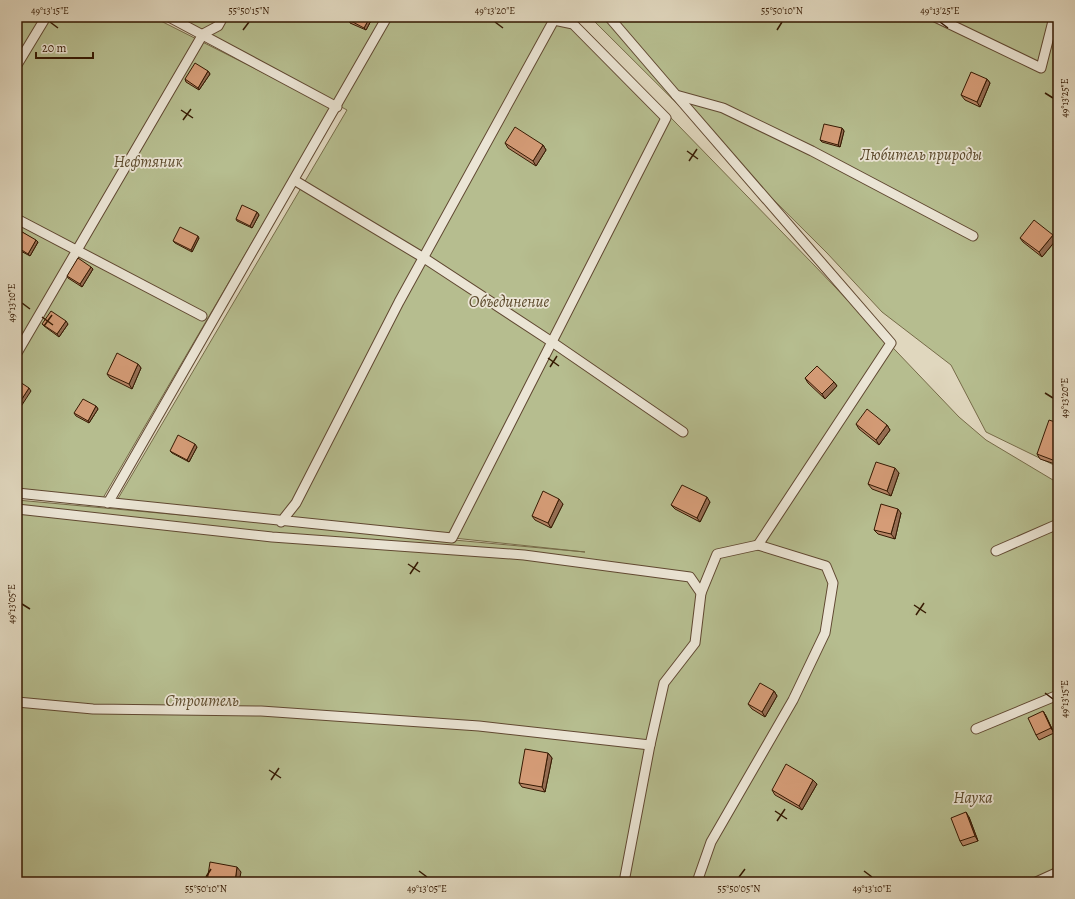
<svg xmlns="http://www.w3.org/2000/svg" width="1075" height="899" font-family="Alegreya,serif">
	<rect width="100%" height="100%" fill="#e0d7be"/>
	<filter id="stains"><feTurbulence type="fractalNoise" baseFrequency=".005" numOctaves="4"/><feColorMatrix values="0 0 0 0 .2 0 0 0 0 .09 0 0 0 0 .02 0 0 0 .5 -.17"/></filter>
	<radialGradient id="worn" r=".72"><stop offset=".6" stop-color="#630" stop-opacity="0"/><stop offset="1" stop-color="#630" stop-opacity=".3"/></radialGradient>
	<g fill="#b6bd8f" stroke="#766b48">
		<polygon points="17,17 153,17 331,107 103,498 17,489"/>
		<polygon points="173,17 573,17 814,265 959,417 986,440 1058,483 1058,882 17,882 17,500 585,552 116,502 347,110"/>
		<polygon points="590,17 1058,17 1058,467 986,432 951,365 882,312 827,253"/>
	</g>
	<g fill="none" stroke-linecap="round" stroke-linejoin="round">
		<g stroke="#604831" stroke-width="11">
			<g id="service">
				<polyline points="169,17 337,107"/>
				<polyline points="609,17 676,95 723,108 812,151 973,236"/>
				<polyline points="935,17 1041,68 1054,17"/>
				<polyline points="17,65 46,17"/>
				<polyline points="676,95 891,343 758,545"/>
				<polyline points="294,180 424,258 552,342 683,432"/>
				<polyline points="17,219 202,316"/>
				<polyline points="17,353 203,34 218,26 223,17"/>
				<polyline points="17,493 452,538 666,118 573,24 554,20 399,302 296,503 281,522"/>
				<polyline points="108,503 387,17"/>
				<polyline points="17,509 272,537 524,555 690,577 701,593 695,643 664,683 650,745 624,882"/>
				<polyline points="996,551 1058,524"/>
				<polyline points="17,702 93,709 261,711 479,726 650,745"/>
				<polyline points="976,729 1058,695"/>
				<polyline points="697,882 711,842 793,700 825,633 833,583 826,566 758,545 717,554 701,593"/>
				<polyline points="1036,882 1058,872"/>
			</g>
		</g>
		<use href="#service" stroke="#ebe5d5" stroke-width="9"/>
	</g>
	<g fill="#b78666" stroke="#351902">
		<polygon points="373,17 366,30 350,23 349,20"/>
		<polygon points="208,71 210,74 199,90 186,82 185,79"/>
		<polygon points="987,79 990,83 980,107 965,100 961,95"/>
		<polygon points="842,128 844,131 840,147 822,142 820,140"/>
		<polygon points="505,143 543,145 546,150 536,166 508,148"/>
		<polygon points="257,212 259,215 252,228 237,221 236,219"/>
		<polygon points="17,229 38,242 30,256 17,249"/>
		<polygon points="199,238 192,252 175,243 173,241"/>
		<polygon points="1020,238 1056,240 1042,257 1023,242"/>
		<polygon points="91,267 93,269 82,287 68,278 67,276"/>
		<polygon points="42,324 68,324 59,337 44,326"/>
		<polygon points="138,364 141,368 132,389 110,378 107,374"/>
		<polygon points="805,378 834,382 837,386 825,399 808,383"/>
		<polygon points="96,406 98,409 89,423 76,416 74,413"/>
		<polygon points="1058,423 1058,465 1040,459 1037,454"/>
		<polygon points="856,424 887,425 890,430 879,445 859,429"/>
		<polygon points="197,447 189,462 172,453 170,451"/>
		<polygon points="899,473 891,496 872,489 868,484"/>
		<polygon points="710,502 700,522 675,509 671,505"/>
		<polygon points="563,504 551,528 535,520 532,516"/>
		<polygon points="901,513 895,539 878,534 874,530"/>
		<polygon points="774,691 777,696 765,717 752,709 748,704"/>
		<polygon points="1043,711 1046,716 1054,733 1039,740 1036,735"/>
		<polygon points="548,753 552,758 545,792 522,787 519,783"/>
		<polygon points="813,780 817,784 802,810 775,795 772,790"/>
		<polygon points="969,817 978,841 963,846 960,841"/>
	</g>
	<g fill="#956d53" stroke="#351902">
		<polygon points="370,17 373,17 366,30 364,28"/>
		<polygon points="208,71 210,74 199,90 198,88"/>
		<polygon points="987,79 990,83 980,107 977,102"/>
		<polygon points="842,128 844,131 840,147 838,145"/>
		<polygon points="543,145 546,150 536,166 533,161"/>
		<polygon points="257,212 259,215 252,228 250,226"/>
		<polygon points="1053,235 1056,240 1042,257 1039,252"/>
		<polygon points="198,236 199,238 192,252 191,250"/>
		<polygon points="36,240 38,242 30,256 28,254"/>
		<polygon points="91,267 93,269 82,287 80,284"/>
		<polygon points="66,321 68,324 59,337 57,334"/>
		<polygon points="138,364 141,368 132,389 129,384"/>
		<polygon points="834,382 837,386 825,399 822,394"/>
		<polygon points="29,388 31,391 20,408 18,405"/>
		<polygon points="96,406 98,409 89,423 88,421"/>
		<polygon points="887,425 890,430 879,445 876,440"/>
		<polygon points="195,444 197,447 189,462 187,460"/>
		<polygon points="895,468 899,473 891,496 887,491"/>
		<polygon points="707,497 710,502 700,522 697,518"/>
		<polygon points="559,499 563,504 551,528 548,523"/>
		<polygon points="898,509 901,513 895,539 891,534"/>
		<polygon points="774,691 777,696 765,717 762,712"/>
		<polygon points="1043,711 1046,716 1054,733 1051,728"/>
		<polygon points="548,753 552,758 545,792 542,787"/>
		<polygon points="813,780 817,784 802,810 799,806"/>
		<polygon points="966,812 969,817 978,841 975,836"/>
		<polygon points="237,867 241,872 239,882 235,882"/>
	</g>
	<g fill="#d59c77" stroke="#351902">
		<polygon points="350,17 370,17 364,28 349,20"/>
		<polygon points="195,63 208,71 198,88 185,79"/>
		<polygon points="971,72 987,79 977,102 961,95"/>
		<polygon points="824,124 842,128 838,145 820,140"/>
		<polygon points="515,127 543,145 533,161 505,143"/>
		<polygon points="242,205 257,212 250,226 236,219"/>
		<polygon points="1034,220 1053,235 1039,252 1020,238"/>
		<polygon points="180,227 198,236 191,250 173,241"/>
		<polygon points="17,229 36,240 28,254 17,247"/>
		<polygon points="78,258 91,267 80,284 67,276"/>
		<polygon points="51,311 66,321 57,334 42,324"/>
		<polygon points="117,353 138,364 129,384 107,374"/>
		<polygon points="817,366 834,382 822,394 805,378"/>
		<polygon points="17,380 29,388 18,405 17,405"/>
		<polygon points="83,399 96,406 88,421 74,413"/>
		<polygon points="867,409 887,425 876,440 856,424"/>
		<polygon points="1049,420 1058,423 1058,462 1037,454"/>
		<polygon points="178,435 195,444 187,460 170,451"/>
		<polygon points="876,462 895,468 887,491 868,484"/>
		<polygon points="682,485 707,497 697,518 671,505"/>
		<polygon points="543,491 559,499 548,523 532,516"/>
		<polygon points="881,504 898,509 891,534 874,530"/>
		<polygon points="760,683 774,691 762,712 748,704"/>
		<polygon points="1043,711 1051,728 1036,735 1028,718"/>
		<polygon points="525,749 548,753 542,787 519,783"/>
		<polygon points="786,764 813,780 799,806 772,790"/>
		<polygon points="966,812 975,836 960,841 951,818"/>
		<polygon points="210,862 237,867 235,882 207,882"/>
	</g>
	<path fill="none" stroke="#351902" stroke-width="1.5" d="M50,22L58,28M495,22L503,28M940,22L948,28M243,30L249,22M777,30L782,22M1045,93L1053,98M181,110L193,118M183,120L191,109M687,151L698,159M689,161L697,149M22,303L30,309M42,317L53,325M44,326L52,315M548,358L559,366M550,367L557,356M1045,393L1053,398M408,564L420,572M410,574L418,562M22,604L30,609M914,605L926,613M916,615L924,603M1045,693L1053,699M269,770L281,778M271,780L279,768M775,811L787,819M777,821L785,809M419,871L427,877M864,871L872,877M206,877L211,869M739,877L745,869"/>
	<g text-anchor="middle" stroke-width="3.5" stroke-linejoin="round" paint-order="stroke">
		<g font-size="16" font-style="italic" fill="#5c4a2c" stroke="#ebe5d5">
			<text x="921" y="160">Любитель природы</text>
			<text x="148" y="167">Нефтяник</text>
			<text x="509" y="307">Объединение</text>
			<text x="202" y="706">Строитель</text>
			<text x="973" y="803">Наука</text>
		</g>
	</g>
	<rect width="1075" height="899" fill="none" stroke="#e0d7be" stroke-width="44"/>
	<path d="M36 52v6h57v-6" fill="none" stroke="#351902" stroke-width="2"/>
	<text x="42" y="52" font-size="12" fill="#351902" stroke="#ebe5d5" stroke-width="3" paint-order="stroke">20 m</text>
	<rect x="22" y="22" width="1031" height="855" fill="none" stroke="#351902" stroke-width="1.5"/>
	<g font-size="10" text-anchor="middle" fill="#351902">
		<text x="50" y="14">49°13'15"E</text>
		<text x="249" y="14">55°50'15"N</text>
		<text x="495" y="14">49°13'20"E</text>
		<text x="782" y="14">55°50'10"N</text>
		<text x="940" y="14">49°13'25"E</text>
		<text transform="translate(1064 98) rotate(-90)" y="4">49°13'25"E</text>
		<text transform="translate(11 303) rotate(-90)" y="4">49°13'10"E</text>
		<text transform="translate(1064 398) rotate(-90)" y="4">49°13'20"E</text>
		<text transform="translate(11 604) rotate(-90)" y="4">49°13'05"E</text>
		<text transform="translate(1064 699) rotate(-90)" y="4">49°13'15"E</text>
		<text x="206" y="892">55°50'10"N</text>
		<text x="427" y="892">49°13'05"E</text>
		<text x="739" y="892">55°50'05"N</text>
		<text x="872" y="892">49°13'10"E</text>
	</g>
	<rect width="100%" height="100%" filter="url(#stains)"/>
	<rect width="100%" height="100%" fill="url(#worn)"/>
</svg>
